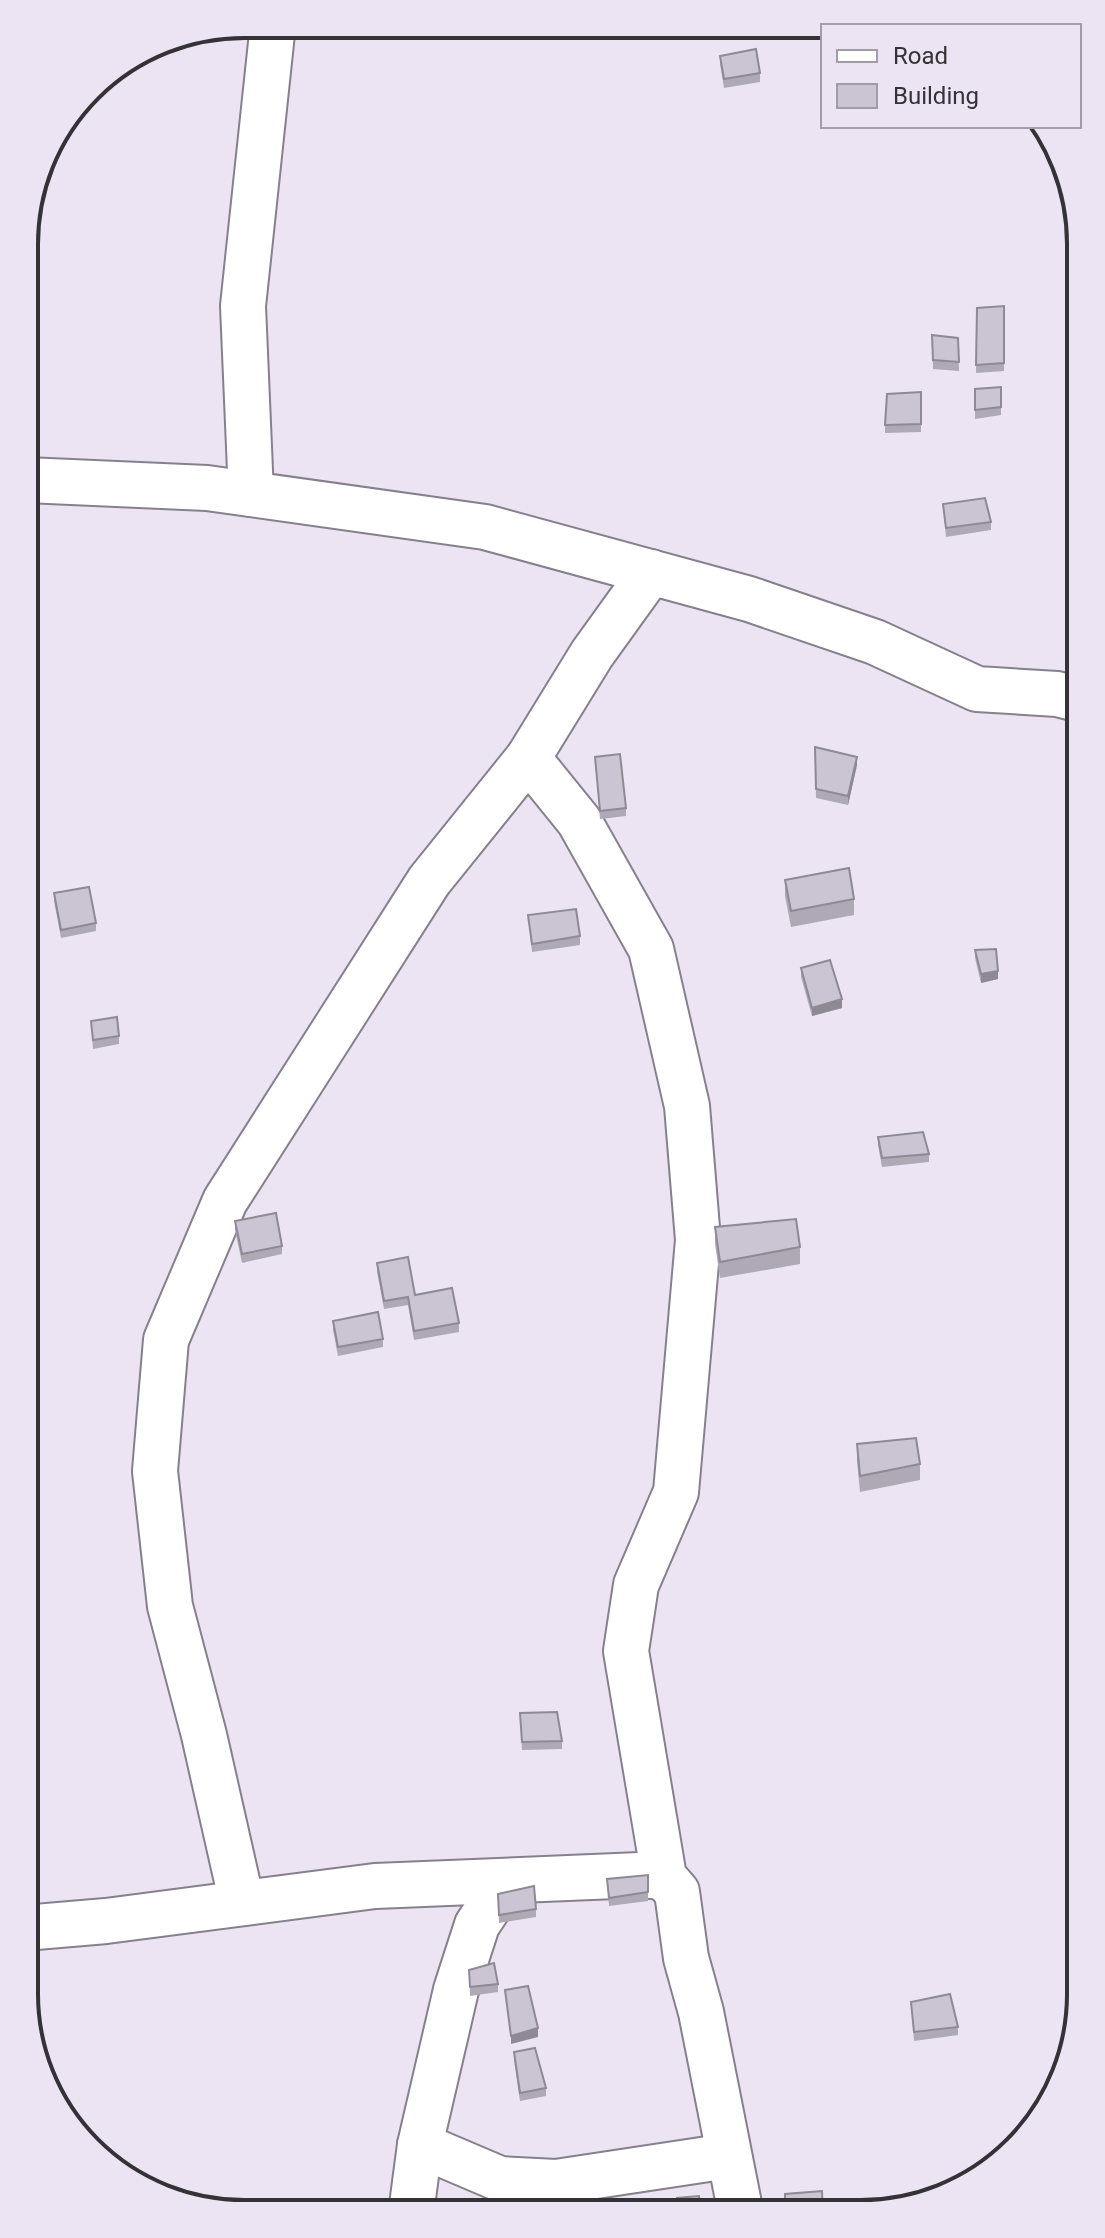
<svg xmlns="http://www.w3.org/2000/svg" width="1105" height="2238" font-family="Roboto,sans-serif">
	<rect width="100%" height="100%" fill="#ece4f3"/>
	<g fill="none" stroke-linecap="round" stroke-linejoin="round">
		<g stroke="#86808d" stroke-width="48">
			<g id="minor">
				<polyline points="26,480 207,488 485,527 749,599 875,642 977,689 1057,694 1081,700"/>
				<polyline points="251,494 243,306 273,24"/>
				<polyline points="528,758 579,821 651,949 687,1106 698,1240 676,1492 636,1585 626,1651 664,1877 677,1892 686,1958 701,2012 741,2214"/>
				<polyline points="242,1903 204,1735 170,1606 155,1471 166,1340 225,1201 429,881 528,758 592,654 651,572"/>
				<polyline points="24,1928 106,1921 375,1886 640,1875 664,1877"/>
				<polyline points="420,2145 500,2179 556,2182 728,2156"/>
				<polyline points="411,2213 420,2145 456,1990 477,1925 506,1881"/>
			</g>
		</g>
		<use href="#minor" stroke="#fff" stroke-width="44"/>
	</g>
	<g fill="#afa9b5">
		<polygon points="720,56 760,73 760,82 724,88 720,64"/>
		<polygon points="1004,306 1004,371 976,373 977,308"/>
		<polygon points="932,335 958,338 959,371 933,369"/>
		<polygon points="1001,387 1001,415 975,419 975,389"/>
		<polygon points="921,392 921,432 885,433 885,425"/>
		<polygon points="943,504 991,522 991,530 946,537"/>
		<polygon points="815,747 857,765 848,805 816,798"/>
		<polygon points="595,757 626,808 626,816 600,819"/>
		<polygon points="785,880 854,899 854,915 791,927 785,896"/>
		<polygon points="54,893 96,923 96,931 61,938 54,901"/>
		<polygon points="528,915 580,936 580,945 532,952"/>
		<polygon points="975,950 998,979 981,983 975,958"/>
		<polygon points="801,968 842,1008 812,1016 801,977"/>
		<polygon points="91,1021 119,1036 119,1044 93,1049"/>
		<polygon points="878,1137 929,1154 929,1162 882,1167 878,1145"/>
		<polygon points="235,1221 282,1246 282,1254 242,1263 235,1230"/>
		<polygon points="715,1227 800,1247 800,1264 720,1278 715,1244"/>
		<polygon points="377,1263 415,1295 459,1323 459,1332 414,1340 408,1305 384,1309 377,1272"/>
		<polygon points="333,1321 383,1339 383,1347 338,1356 333,1330"/>
		<polygon points="857,1444 920,1464 920,1480 860,1492 857,1461"/>
		<polygon points="520,1713 562,1741 562,1749 522,1750"/>
		<polygon points="648,1875 648,1901 609,1906 607,1879"/>
		<polygon points="498,1894 536,1909 536,1917 499,1923"/>
		<polygon points="469,1970 498,1984 498,1992 470,1996"/>
		<polygon points="911,2002 958,2027 958,2035 914,2041"/>
		<polygon points="514,2052 546,2088 546,2096 520,2101 514,2060"/>
	</g>
	<g fill="#8e8993">
		<polygon points="857,757 857,765 848,805 848,796"/>
		<polygon points="998,971 998,979 981,983 981,974"/>
		<polygon points="842,999 842,1008 812,1016 812,1008"/>
		<polygon points="538,2028 538,2037 511,2044 511,2036"/>
	</g>
	<g fill="#cbc4d2" stroke="#8e8993" stroke-width="2">
		<polygon points="756,49 760,73 724,79 720,56"/>
		<polygon points="1004,306 1004,363 976,365 977,308"/>
		<polygon points="932,335 958,338 959,362 933,360"/>
		<polygon points="1001,387 1001,407 975,410 975,389"/>
		<polygon points="921,392 921,424 885,425 887,394"/>
		<polygon points="985,498 991,522 946,528 943,504"/>
		<polygon points="815,747 857,757 848,796 816,789"/>
		<polygon points="620,754 626,808 600,811 595,757"/>
		<polygon points="849,868 854,899 791,911 785,880"/>
		<polygon points="89,887 96,923 61,930 54,893"/>
		<polygon points="576,909 580,936 532,944 528,915"/>
		<polygon points="996,949 998,971 981,974 975,950"/>
		<polygon points="830,960 842,999 812,1008 801,968"/>
		<polygon points="117,1017 119,1036 93,1040 91,1021"/>
		<polygon points="923,1132 929,1154 882,1158 878,1137"/>
		<polygon points="276,1213 282,1246 242,1254 235,1221"/>
		<polygon points="796,1219 800,1247 720,1262 715,1227"/>
		<polygon points="408,1257 415,1295 452,1288 459,1323 414,1331 408,1297 384,1301 377,1263"/>
		<polygon points="378,1312 383,1339 338,1347 333,1321"/>
		<polygon points="916,1438 920,1464 860,1476 857,1444"/>
		<polygon points="557,1712 562,1741 522,1742 520,1713"/>
		<polygon points="648,1875 648,1892 609,1898 607,1879"/>
		<polygon points="534,1886 536,1909 499,1915 498,1894"/>
		<polygon points="494,1963 498,1984 470,1987 469,1970"/>
		<polygon points="528,1986 538,2028 511,2036 505,1990"/>
		<polygon points="950,1994 958,2027 914,2032 911,2002"/>
		<polygon points="535,2048 546,2088 520,2093 514,2052"/>
		<polygon points="822,2191 823,2214 785,2214 785,2194"/>
		<polygon points="699,2196 701,2214 678,2213 677,2198"/>
		<polygon points="538,2211 538,2213 515,2213"/>
	</g>
	<path d="M0 0H1105V2238H0ZM244 38H861A206 206 0 0 1 1067 244V1994A206 206 0 0 1 861 2200H244A206 206 0 0 1 38 1994V244A206 206 0 0 1 244 38Z" fill="#ece4f3" fill-rule="evenodd"/>
	<path fill="none" stroke="#343137" stroke-width="4" d="M244 38H861A206 206 0 0 1 1067 244V1994A206 206 0 0 1 861 2200H244A206 206 0 0 1 38 1994V244A206 206 0 0 1 244 38Z"/>
	<rect x="821" y="24" width="260" height="104" fill="#ece4f3" stroke="#a29ca8" stroke-width="2"/>
	<rect x="837" y="50" width="40" height="12" fill="#ffffff" stroke="#a29ca8" stroke-width="2"/>
	<text x="893" y="64" font-size="24" fill="#343137">Road</text>
	<rect x="837" y="84" width="40" height="24" fill="#cbc4d2" stroke="#a29ca8" stroke-width="2"/>
	<text x="893" y="104" font-size="24" fill="#343137">Building</text>
</svg>
